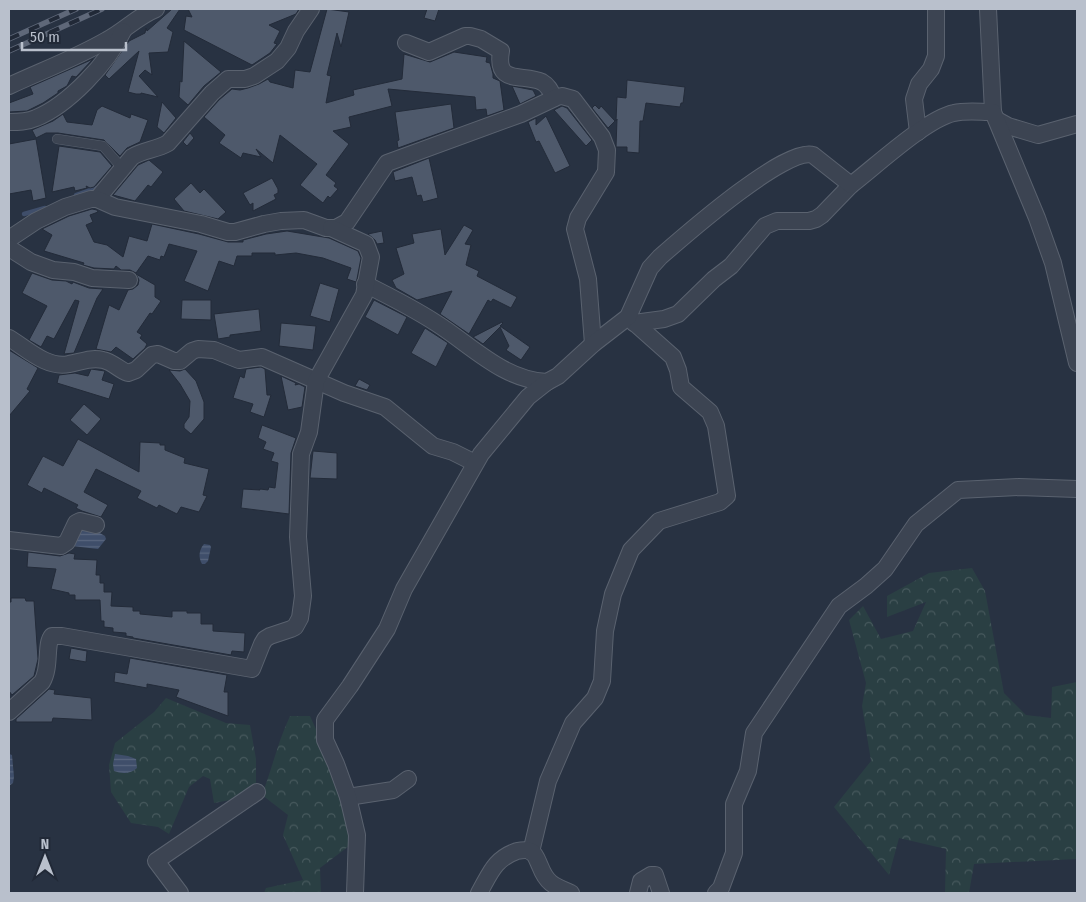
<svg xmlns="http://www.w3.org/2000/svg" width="1086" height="902" font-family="'Fira Sans Condensed',sans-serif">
	<defs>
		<pattern id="forest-crowns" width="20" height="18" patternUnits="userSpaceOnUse" patternTransform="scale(1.25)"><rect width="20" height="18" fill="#2a3f43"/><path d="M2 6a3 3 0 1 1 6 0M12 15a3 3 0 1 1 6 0" fill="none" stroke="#47595d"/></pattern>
		<pattern id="water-rules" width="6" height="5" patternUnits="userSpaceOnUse" patternTransform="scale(1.25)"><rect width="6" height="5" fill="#3f4e6a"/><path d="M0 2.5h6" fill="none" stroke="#59667e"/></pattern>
	</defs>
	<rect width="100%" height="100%" fill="#283242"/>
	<g fill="url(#forest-crowns)">
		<polygon points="972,568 985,591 1004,693 1026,715 1051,718 1052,687 1077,682 1077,859 974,864 969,893 945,893 946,849 899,838 889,875 834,807 871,761 862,706 866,683 849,620 863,606 881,639 913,631 926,602 887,617 887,596 929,573"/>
		<polygon points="166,698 226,723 250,725 256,759 256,783 236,799 214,803 210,779 203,776 189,787 169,834 158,827 131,823 111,792 109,765 115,743 154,712"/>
		<path d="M290,716H310L335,771L353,843L320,868L321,893H264L266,888L303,880L283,835L288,815L262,795C272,769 278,741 290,716Z"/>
	</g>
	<g fill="url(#water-rules)">
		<polygon points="79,528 98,532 105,536 106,539 98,549 72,546"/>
		<path d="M204,544L210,545L211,547L208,561L205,564H202C198,557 199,550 204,544Z"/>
		<polygon points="9,754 12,755 14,777 13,783 9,786"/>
		<path d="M115,754L128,756L136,759L137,768C131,774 122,774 114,771L113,764Z"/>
	</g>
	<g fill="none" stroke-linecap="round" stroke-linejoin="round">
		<g stroke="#3f4e6a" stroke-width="4.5">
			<polyline points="76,195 96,188"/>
			<polyline points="24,214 45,208"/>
		</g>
	</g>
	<g fill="#4e596b" stroke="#232b39">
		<polygon points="172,9 180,9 167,28 173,32 168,52 149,53 152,75 145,70 139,76 158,97 141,93 141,94 136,94 128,92 139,51 109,79 105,75 129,41 145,33 146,28 147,31"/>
		<polygon points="188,9 299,9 296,14 269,25 280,31 274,43 277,44 270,53 252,65 184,30 186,16 192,17"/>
		<polygon points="327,9 349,12 341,47 337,33 327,75 331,76 326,103 354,95 353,90 402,79 404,54 430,62 454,52 487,57 486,62 490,63 493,74 493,78 500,81 504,110 487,116 486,109 476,110 475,97 388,89 392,106 349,117 351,127 333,131 349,144 326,175 336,183 334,186 338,189 330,198 328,196 323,203 300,185 317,164 280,135 273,163 256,149 261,157 243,153 241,158 219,143 225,135 204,117 219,100 232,89 240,90 248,88 259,84 268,79 270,82 293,88 295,70 310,72"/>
		<polygon points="427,9 439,9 435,21 424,18"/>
		<polygon points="184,41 221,72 204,86 188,105 179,97 180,81 182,82"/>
		<polygon points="93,59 76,77 72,76 67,86 58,91 58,93 43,103 27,111 9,112 9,103 33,94 30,87"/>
		<polygon points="627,80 685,87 683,103 681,103 680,107 646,103 643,121 640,121 639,153 627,152 627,147 616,147 617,119 616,121 617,97 626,98"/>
		<polygon points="512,86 533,90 536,96 520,104"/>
		<polygon points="162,102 176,118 164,133 157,127"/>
		<polygon points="451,104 454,128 398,148 397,141 399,140 395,112"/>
		<polygon points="595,105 599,109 601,106 615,121 608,128 592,108"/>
		<polygon points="102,106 130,118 131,114 148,120 140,142 127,148 120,156 104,140 58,133 46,133 36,138 32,130 53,121 63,114 67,122 92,125 97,110"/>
		<polygon points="562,106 567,108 592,140 586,146 554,110"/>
		<polygon points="546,116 570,166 555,173 539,141 536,142 528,122 536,118 536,125"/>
		<polygon points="190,133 194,138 187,146 183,142"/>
		<polygon points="36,139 46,198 33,201 31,190 9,194 9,144"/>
		<polygon points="59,146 100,152 112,166 94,187 90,188 86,186 87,188 75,191 74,187 52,192"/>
		<polygon points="429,158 438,198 423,202 421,195 417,196 412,177 395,181 393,172"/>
		<polygon points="149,160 163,172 151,187 148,185 135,201 113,195 138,165"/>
		<polygon points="272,178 278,189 278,193 274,195 276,199 253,211 253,203 250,205 243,193"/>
		<polygon points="191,183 200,193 204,189 226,212 218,219 184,211 174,199"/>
		<polygon points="92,209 97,210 98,212 90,215 93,222 86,225 94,242 107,245 123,257 129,236 147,241 152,224 199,234 228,242 243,242 243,240 266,234 287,231 329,238 358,251 361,258 357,279 356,282 347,279 351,268 323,258 296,253 275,255 275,253 252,253 252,256 237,256 234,266 219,261 208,291 184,281 197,251 169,244 164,257 161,256 160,260 148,256 136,273 130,270 121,270 116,266 114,269 94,268 83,265 84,263 44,251 52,235 42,229 69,216"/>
		<polygon points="464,225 473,230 465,244 471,245 466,265 479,271 477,276 517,297 511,308 493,299 491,302 488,300 469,334 440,314 452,291 417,300 396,288 392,280 404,274 396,248 414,243 412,234 441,229 445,255"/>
		<polygon points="382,231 384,243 377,244 375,240 368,234"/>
		<polygon points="32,273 52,280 66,281 72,284 73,282 89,288 103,289 97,298 74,353 64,354 79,301 75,300 54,339 47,336 41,347 29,340 47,306 22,293"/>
		<polygon points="136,274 155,285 155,297 161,301 152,314 150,313 137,332 142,335 140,338 147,344 145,348 133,359 116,347 111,352 96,349 109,305 119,310 128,290 133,289 138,285 139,280"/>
		<polygon points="320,283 339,289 330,322 310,316"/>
		<polygon points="182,300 211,300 211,320 181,319"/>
		<polygon points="374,300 407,317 398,335 365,317"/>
		<polygon points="259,309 261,331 230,335 230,337 218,339 214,314"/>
		<polygon points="502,322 503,323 500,326 530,347 521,360 506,350 509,346 500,327 483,344 473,337"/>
		<polygon points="281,323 316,326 313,350 279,346"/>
		<polygon points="425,328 448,343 436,367 411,353"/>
		<polygon points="9,350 38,368 27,389 30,391 9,416"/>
		<polygon points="261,367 265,369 267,395 271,395 264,417 250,412 253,404 233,398 240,376 244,378 246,369"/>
		<polygon points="91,369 105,371 102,380 114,384 109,399 57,383 59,375 75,373 88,376"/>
		<polygon points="185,369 196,381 204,402 204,419 191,434 184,428 184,424 189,417 190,401 180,384 169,370 180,371"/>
		<polygon points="281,376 296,383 295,385 299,384 305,387 302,407 288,410"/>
		<polygon points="359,379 370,385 367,390 355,386"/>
		<polygon points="84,404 101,419 87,435 70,420"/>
		<polygon points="262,425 296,438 291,453 289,514 241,508 243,489 260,490 260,489 268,490 269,487 275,488 278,463 271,461 274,453 263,449 266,442 258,438"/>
		<polygon points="78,439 139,472 140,442 160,443 160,445 165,445 165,450 185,458 184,463 209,469 203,495 207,496 199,512 181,507 177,514 159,505 157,508 137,498 141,491 96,469 84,492 108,505 101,517 82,511 76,508 78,505 44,488 42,493 27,485 43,456 63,466"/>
		<polygon points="313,451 337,453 337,479 310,478"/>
		<polygon points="28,552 60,556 69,553 75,554 74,559 97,560 96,575 100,575 100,583 104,583 104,592 112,592 111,606 133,607 133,611 140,611 140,614 172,617 172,611 187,611 187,613 201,613 201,624 213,624 213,631 245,633 244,652 232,651 231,655 133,638 133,637 126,636 126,633 113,632 113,628 104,627 104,621 101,621 100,600 75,600 75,595 69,595 69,593 51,589 56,569 27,567"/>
		<polygon points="11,598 25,598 26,601 34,601 38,659 34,676 12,695 9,691 9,602 11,602"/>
		<polygon points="71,648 87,651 86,662 69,659"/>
		<polygon points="130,658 227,675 224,692 228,692 228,716 176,697 179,690 147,684 147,688 114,682 115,672 127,674"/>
		<polygon points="49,689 55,690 54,694 91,698 92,720 53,718 52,722 16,722 16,719"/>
	</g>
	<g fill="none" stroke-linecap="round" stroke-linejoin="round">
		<g stroke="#5a626f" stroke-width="10">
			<polyline id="lane" points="57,139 103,146 122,168"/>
		</g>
		<g stroke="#5a626f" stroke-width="18">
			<g id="street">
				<polyline points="988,9 993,112"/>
				<path d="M406,43L429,52L465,36H470L481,39L501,51C495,86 523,73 542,82C549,86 551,92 554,98"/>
				<path d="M9,86C41,71 76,58 107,40C124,31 138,16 156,9"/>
				<polyline points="997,120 1008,126 1038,135 1077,124"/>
				<path d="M9,122C18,122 27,122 36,118C68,105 108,63 123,31"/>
				<polyline points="918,132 914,99 919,84 931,69 936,56 936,9"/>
				<path d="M97,199L132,157C143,150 156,150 168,143L212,93L228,79H245L254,76L277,61L288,48L296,31L311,9"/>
				<polyline points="9,239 36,221 65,207 91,199 97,199 115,207 201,224 228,232 235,232 264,224 281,221 304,220 326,228 336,228 347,222 387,163 521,114 557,97 562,96 573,99 602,137 607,150 606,172 578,218 575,229 588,279 593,344"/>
				<polyline points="9,248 31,262 53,270 74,272 92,278 129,280"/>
				<path d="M365,284C389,296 413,308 436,323C471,345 503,380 547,382"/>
				<polyline points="634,323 664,319 678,314 714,279 731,266 765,226 777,221 809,221 816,219 822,215 851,185"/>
				<path d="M9,338C26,348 47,369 69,364C81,362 90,357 103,360C113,362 119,370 128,373L136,370L152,355L158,354L174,361H180L192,351L198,349L214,350L239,360L262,357L344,393L385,407L433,446L453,452L475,463"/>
				<polyline points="9,540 61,546 67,542 76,523 80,521 96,525"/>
				<path d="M9,712L42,682C51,667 45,644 52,636H62L252,669L262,644L265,639L270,636L291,629L295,627L300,618L303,596L298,537L301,454L309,432L316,381L364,295L371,257L366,244L331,228"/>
				<polyline points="348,797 393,790 408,779"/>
				<polyline points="531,852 548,781 573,723 595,698 602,681 605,631 613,594 631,550 659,521 720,502 727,496 716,426 710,412 681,387 678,370 673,357 628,317"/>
				<polyline points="180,893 156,861 257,792"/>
				<path d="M355,893L357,835L348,797L336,764L325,740V720L350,686L387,629L404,589L481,454L528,397L547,382L558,376L593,344L628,317L650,268L660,257C683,237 786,146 813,155L851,185C876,166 926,119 954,113C966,110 980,112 993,112L1037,218L1053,263L1077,363"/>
				<path d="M479,893C490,874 494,859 517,851C522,850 528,849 532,852C536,855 538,862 540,866C547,884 554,886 571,893"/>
				<polyline points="638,893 641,881 651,875 655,875 661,893"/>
				<polyline points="716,893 721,888 734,853 734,804 748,771 754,733 839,606 866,586 885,569 916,524 958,490 1019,487 1077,489"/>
			</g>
		</g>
		<use href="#lane" stroke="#3c4452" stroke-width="9"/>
		<use href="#street" stroke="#3c4452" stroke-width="16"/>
		<g stroke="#5f6879" stroke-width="5.5">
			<g id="rail">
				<polyline points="9,39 76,9"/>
				<polyline points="9,51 102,9"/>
			</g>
		</g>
		<use href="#rail" stroke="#212937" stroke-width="4" stroke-dasharray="11" stroke-linecap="butt"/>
	</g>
	<rect width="1086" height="902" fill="none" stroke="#b9c0cc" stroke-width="20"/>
	<g transform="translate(45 857)" stroke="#212937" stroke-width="4" paint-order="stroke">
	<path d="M0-4L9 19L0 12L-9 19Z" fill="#b9c0cc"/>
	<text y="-8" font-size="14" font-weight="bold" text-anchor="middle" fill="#b9c0cc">N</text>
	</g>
	<path d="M22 42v8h104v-8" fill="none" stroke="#b9c0cc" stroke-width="2.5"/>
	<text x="30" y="42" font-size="15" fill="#b9c0cc" stroke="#212937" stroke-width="4" paint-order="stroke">50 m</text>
</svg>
